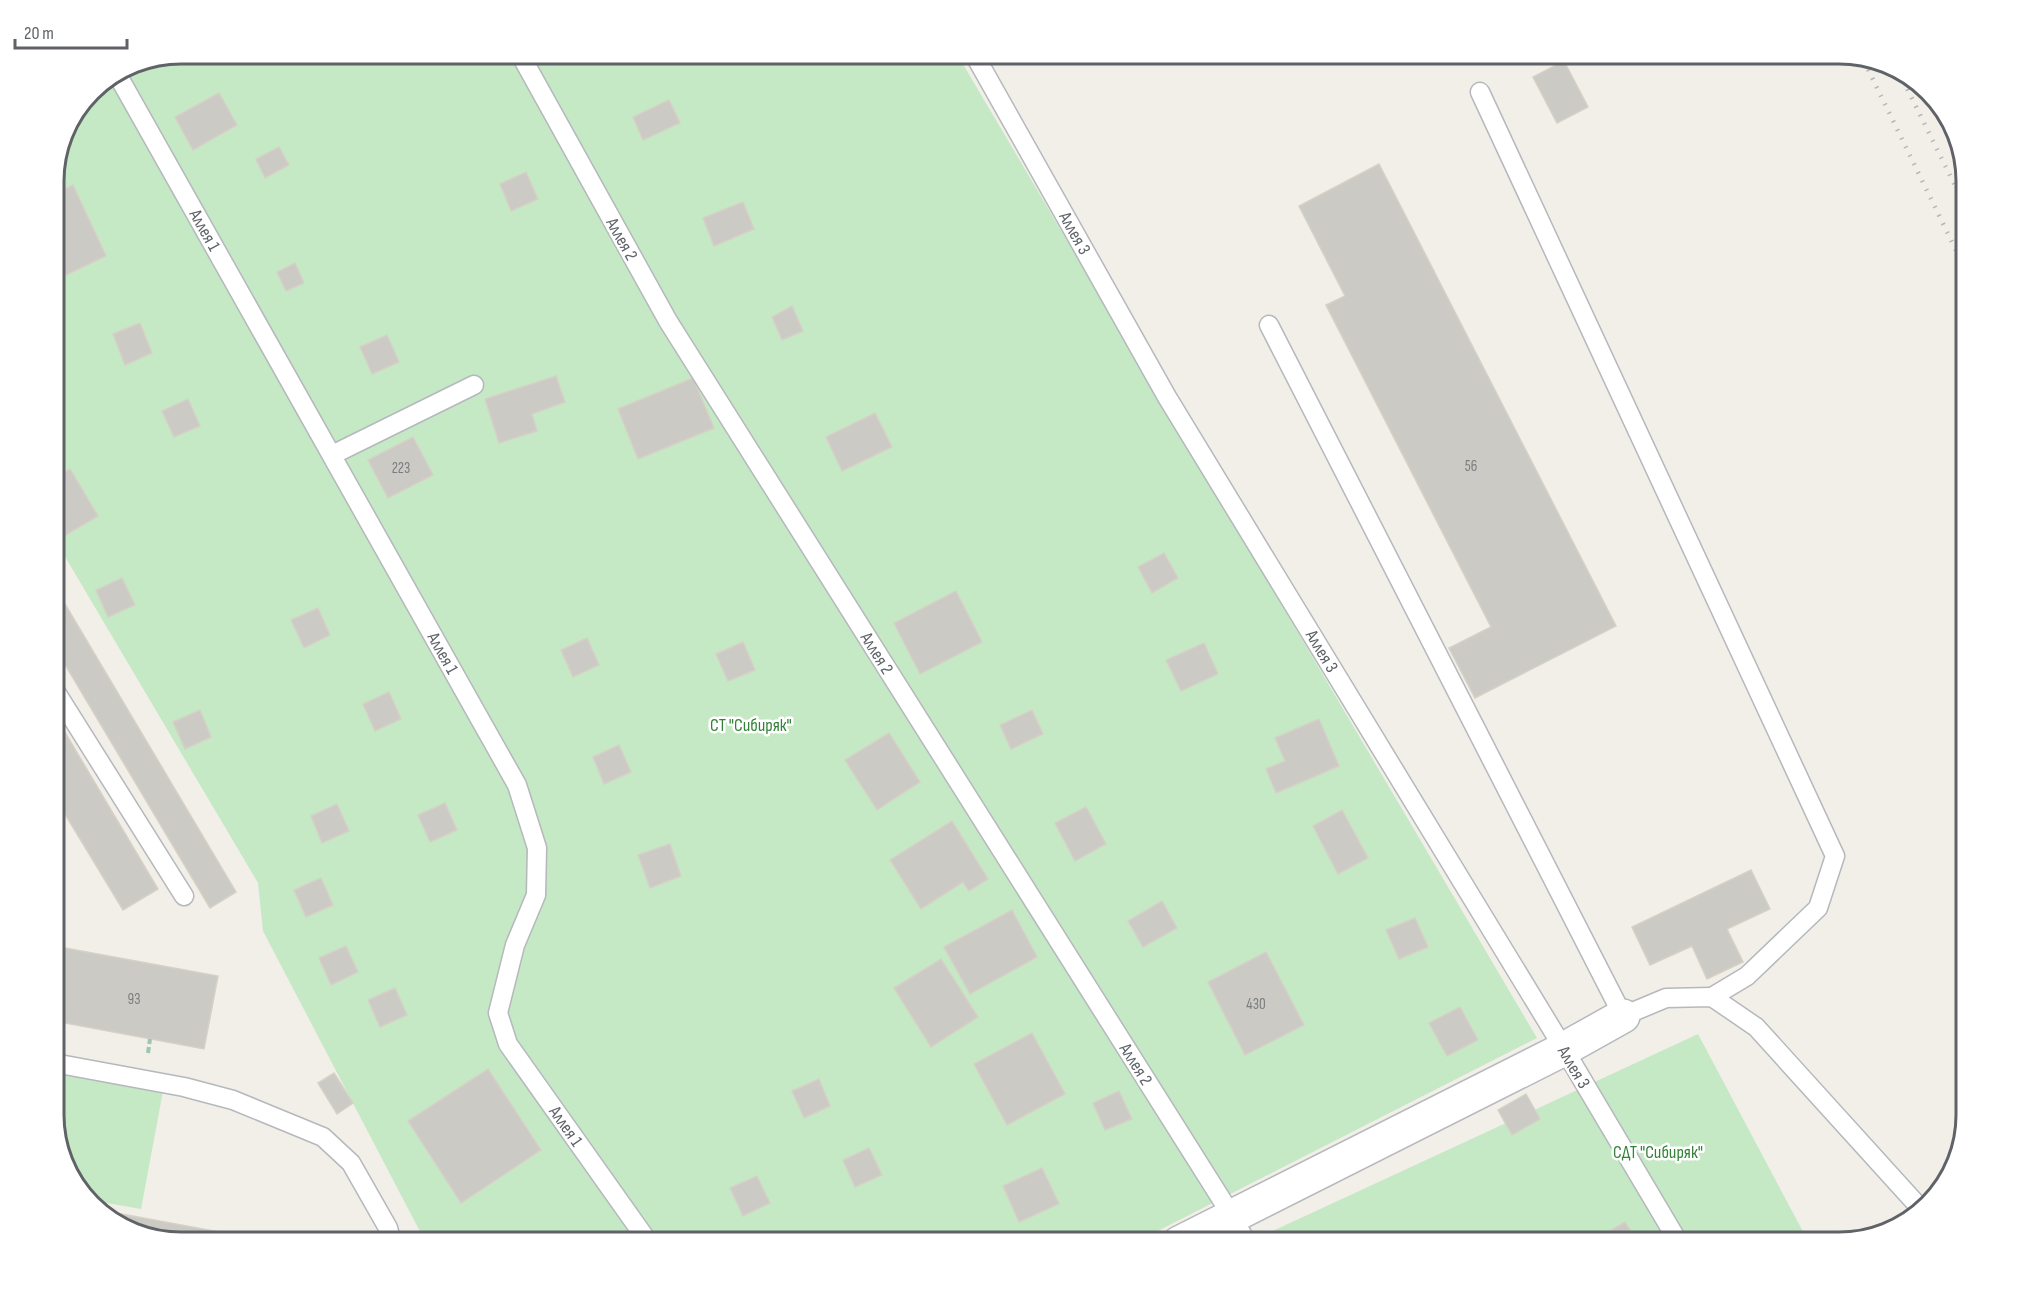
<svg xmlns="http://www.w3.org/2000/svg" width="2021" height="1297" font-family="'Sofia Sans Condensed',sans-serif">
	<rect width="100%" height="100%" fill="#f1efe8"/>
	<g fill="#c5e8c5">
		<polygon points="181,54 957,54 1537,1038 1134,1243 426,1243 263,931 258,883 54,538 54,173 64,132 92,91 133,64"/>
		<polygon points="1698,1034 1809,1243 1247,1243"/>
		<polygon points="54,1071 163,1091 141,1209 90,1200 71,1179 54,1124"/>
	</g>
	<g fill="#cccac5" stroke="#d6d1c6" stroke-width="1.5">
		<polygon points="1564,61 1588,107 1557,123 1533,77"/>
		<polygon points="219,93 237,125 193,150 175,117"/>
		<polygon points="669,100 680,123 643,140 633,117"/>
		<polygon points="279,147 289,165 265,178 256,159"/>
		<polygon points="1379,164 1616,626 1475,698 1449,648 1491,627 1326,305 1345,296 1299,206"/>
		<polygon points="526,172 538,199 511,211 500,184"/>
		<polygon points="73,185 106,256 62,277 54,261 54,194"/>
		<polygon points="743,202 754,229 714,246 703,218"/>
		<polygon points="295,263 304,283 286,291 277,272"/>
		<polygon points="792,306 803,331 782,340 772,317"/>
		<polygon points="140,323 152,353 125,365 113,334"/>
		<polygon points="387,335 399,362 372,374 360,347"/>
		<polygon points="556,376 565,402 532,414 537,431 499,443 485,399"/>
		<polygon points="693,378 714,428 638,459 618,409"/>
		<polygon points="188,399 200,426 174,437 162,411"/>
		<polygon points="875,413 892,447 842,471 826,437"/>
		<polygon points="413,437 433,475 388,498 368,460"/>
		<polygon points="70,469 98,516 54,542 54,478"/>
		<polygon points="1164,553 1178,578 1152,593 1138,567"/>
		<polygon points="122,578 135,605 108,617 96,590"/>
		<polygon points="956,591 982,642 920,674 894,623"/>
		<polygon points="62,599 236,892 210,908 54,646 54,604"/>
		<polygon points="318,608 330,635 304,648 291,620"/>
		<polygon points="587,638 599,665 573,677 561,650"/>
		<polygon points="743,642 755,670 728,681 716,654"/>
		<polygon points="1204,643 1218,674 1181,691 1166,660"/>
		<polygon points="389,692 401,719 375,731 363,704"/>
		<polygon points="200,710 211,737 185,749 173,722"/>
		<polygon points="1032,710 1043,734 1011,749 1000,725"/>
		<polygon points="1319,719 1339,766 1276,793 1266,769 1285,761 1275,738"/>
		<polygon points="63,729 158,889 123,910 54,796 54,735"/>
		<polygon points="889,733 920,782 877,810 845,760"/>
		<polygon points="619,745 631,772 604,784 593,757"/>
		<polygon points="445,803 457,830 430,842 418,815"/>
		<polygon points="337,804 349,831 322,843 311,816"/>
		<polygon points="1086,807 1106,844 1075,861 1055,823"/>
		<polygon points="1342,810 1368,858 1338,874 1313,826"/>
		<polygon points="952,821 988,879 969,891 963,882 921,909 890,860"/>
		<polygon points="670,844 681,876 650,888 638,855"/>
		<polygon points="1751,870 1770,909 1727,929 1743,962 1707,979 1692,946 1650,965 1632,927"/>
		<polygon points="321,878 333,905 306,917 294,890"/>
		<polygon points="1162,901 1177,928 1143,947 1128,921"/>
		<polygon points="1012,910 1037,957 970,994 944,947"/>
		<polygon points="1415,918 1428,947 1399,959 1386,930"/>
		<polygon points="54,946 218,976 204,1049 54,1021"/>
		<polygon points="346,946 358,972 331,985 319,958"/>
		<polygon points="1266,952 1304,1025 1245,1055 1208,982"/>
		<polygon points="941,959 978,1017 931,1047 894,988"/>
		<polygon points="395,988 407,1015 380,1027 368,1000"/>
		<polygon points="1460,1007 1478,1040 1447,1056 1429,1023"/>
		<polygon points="1032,1033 1065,1094 1007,1125 974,1064"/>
		<polygon points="488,1069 541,1150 461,1203 408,1121"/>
		<polygon points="334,1073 353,1103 337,1114 318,1083"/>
		<polygon points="819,1079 830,1106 804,1118 792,1091"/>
		<polygon points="1119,1091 1132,1119 1105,1130 1093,1103"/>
		<polygon points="1526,1094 1540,1119 1512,1135 1498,1110"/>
		<polygon points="869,1148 882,1175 855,1187 843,1160"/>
		<polygon points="1042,1168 1059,1204 1019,1222 1003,1186"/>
		<polygon points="757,1176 770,1203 743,1216 730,1188"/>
		<polygon points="100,1210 236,1235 235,1243 181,1243 111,1222"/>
		<polygon points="1625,1222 1638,1243 1602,1243 1599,1237"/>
	</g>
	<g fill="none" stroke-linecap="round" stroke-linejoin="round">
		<g stroke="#b5b8bc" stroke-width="21">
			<g id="service">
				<polyline points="520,54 668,321 1232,1216 1247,1243"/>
				<polyline points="974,54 1167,397 1564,1049 1679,1243"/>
				<polyline points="117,74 517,785 537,848 536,895 515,945 498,1013 508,1044 649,1243"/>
				<polyline points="1480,92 1835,856 1818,908 1747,976 1712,997"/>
				<polyline points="1269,325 1623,1016 1666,998 1712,997 1756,1027 1921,1209"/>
				<polyline points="332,455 474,385"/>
				<polyline points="54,689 184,896"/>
				<polyline points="54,1063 184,1087 233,1100 323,1137 351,1163 388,1228 392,1243"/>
			</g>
		</g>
		<g stroke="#b5b8bc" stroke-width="36">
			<polyline id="minor" points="1179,1243 1564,1049 1623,1016"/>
		</g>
		<polyline stroke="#9cc7a9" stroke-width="4" stroke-dasharray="6 3" stroke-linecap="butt" points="148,1053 150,1039"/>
		<use href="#service" stroke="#fff" stroke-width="18"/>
		<use href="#minor" stroke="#fff" stroke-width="33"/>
		<g stroke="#b6b7b8" stroke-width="4.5" stroke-dasharray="1.5 8" stroke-linecap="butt">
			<polyline points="1864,61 1967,273"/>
			<polyline points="1899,72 1967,210"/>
		</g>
	</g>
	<g text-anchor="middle" stroke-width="5" stroke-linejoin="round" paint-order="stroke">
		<g font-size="15" fill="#7a7d7f">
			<text x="1471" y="471">56</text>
			<text x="401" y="473">223</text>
			<text x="134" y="1004">93</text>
			<text x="1256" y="1009">430</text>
		</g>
		<g font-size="18" fill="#5f6368" stroke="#fff">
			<text transform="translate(205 230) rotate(61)" y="6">Аллея 1</text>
			<text transform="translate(1075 233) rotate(61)" y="6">Аллея 3</text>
			<text transform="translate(622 239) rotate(61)" y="6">Аллея 2</text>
			<text transform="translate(1322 651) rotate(59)" y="6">Аллея 3</text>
			<text transform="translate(443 653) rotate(61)" y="6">Аллея 1</text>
			<text transform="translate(877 653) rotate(58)" y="6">Аллея 2</text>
			<text transform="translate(1136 1064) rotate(58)" y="6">Аллея 2</text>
			<text transform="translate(1574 1067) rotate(59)" y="6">Аллея 3</text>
			<text transform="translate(566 1126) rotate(55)" y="6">Аллея 1</text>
		</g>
		<g font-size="18" fill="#348238" stroke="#fff">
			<text x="751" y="731">СТ "Сибиряк"</text>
			<text x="1658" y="1158">СДТ "Сибиряк"</text>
		</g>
	</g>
	<path d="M0 0H2021V1297H0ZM181 64H1839A117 117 0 0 1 1956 181V1115A117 117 0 0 1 1839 1232H181A117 117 0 0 1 64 1115V181A117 117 0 0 1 181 64Z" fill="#fff" fill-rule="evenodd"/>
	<path fill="none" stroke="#5f6368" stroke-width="3" d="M181 64H1839A117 117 0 0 1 1956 181V1115A117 117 0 0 1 1839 1232H181A117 117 0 0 1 64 1115V181A117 117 0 0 1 181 64Z"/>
	<path d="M15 39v9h112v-9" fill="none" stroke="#5f6368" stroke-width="3"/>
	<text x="24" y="39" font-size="18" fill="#5f6368" stroke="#ffffff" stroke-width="4.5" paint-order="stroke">20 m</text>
</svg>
